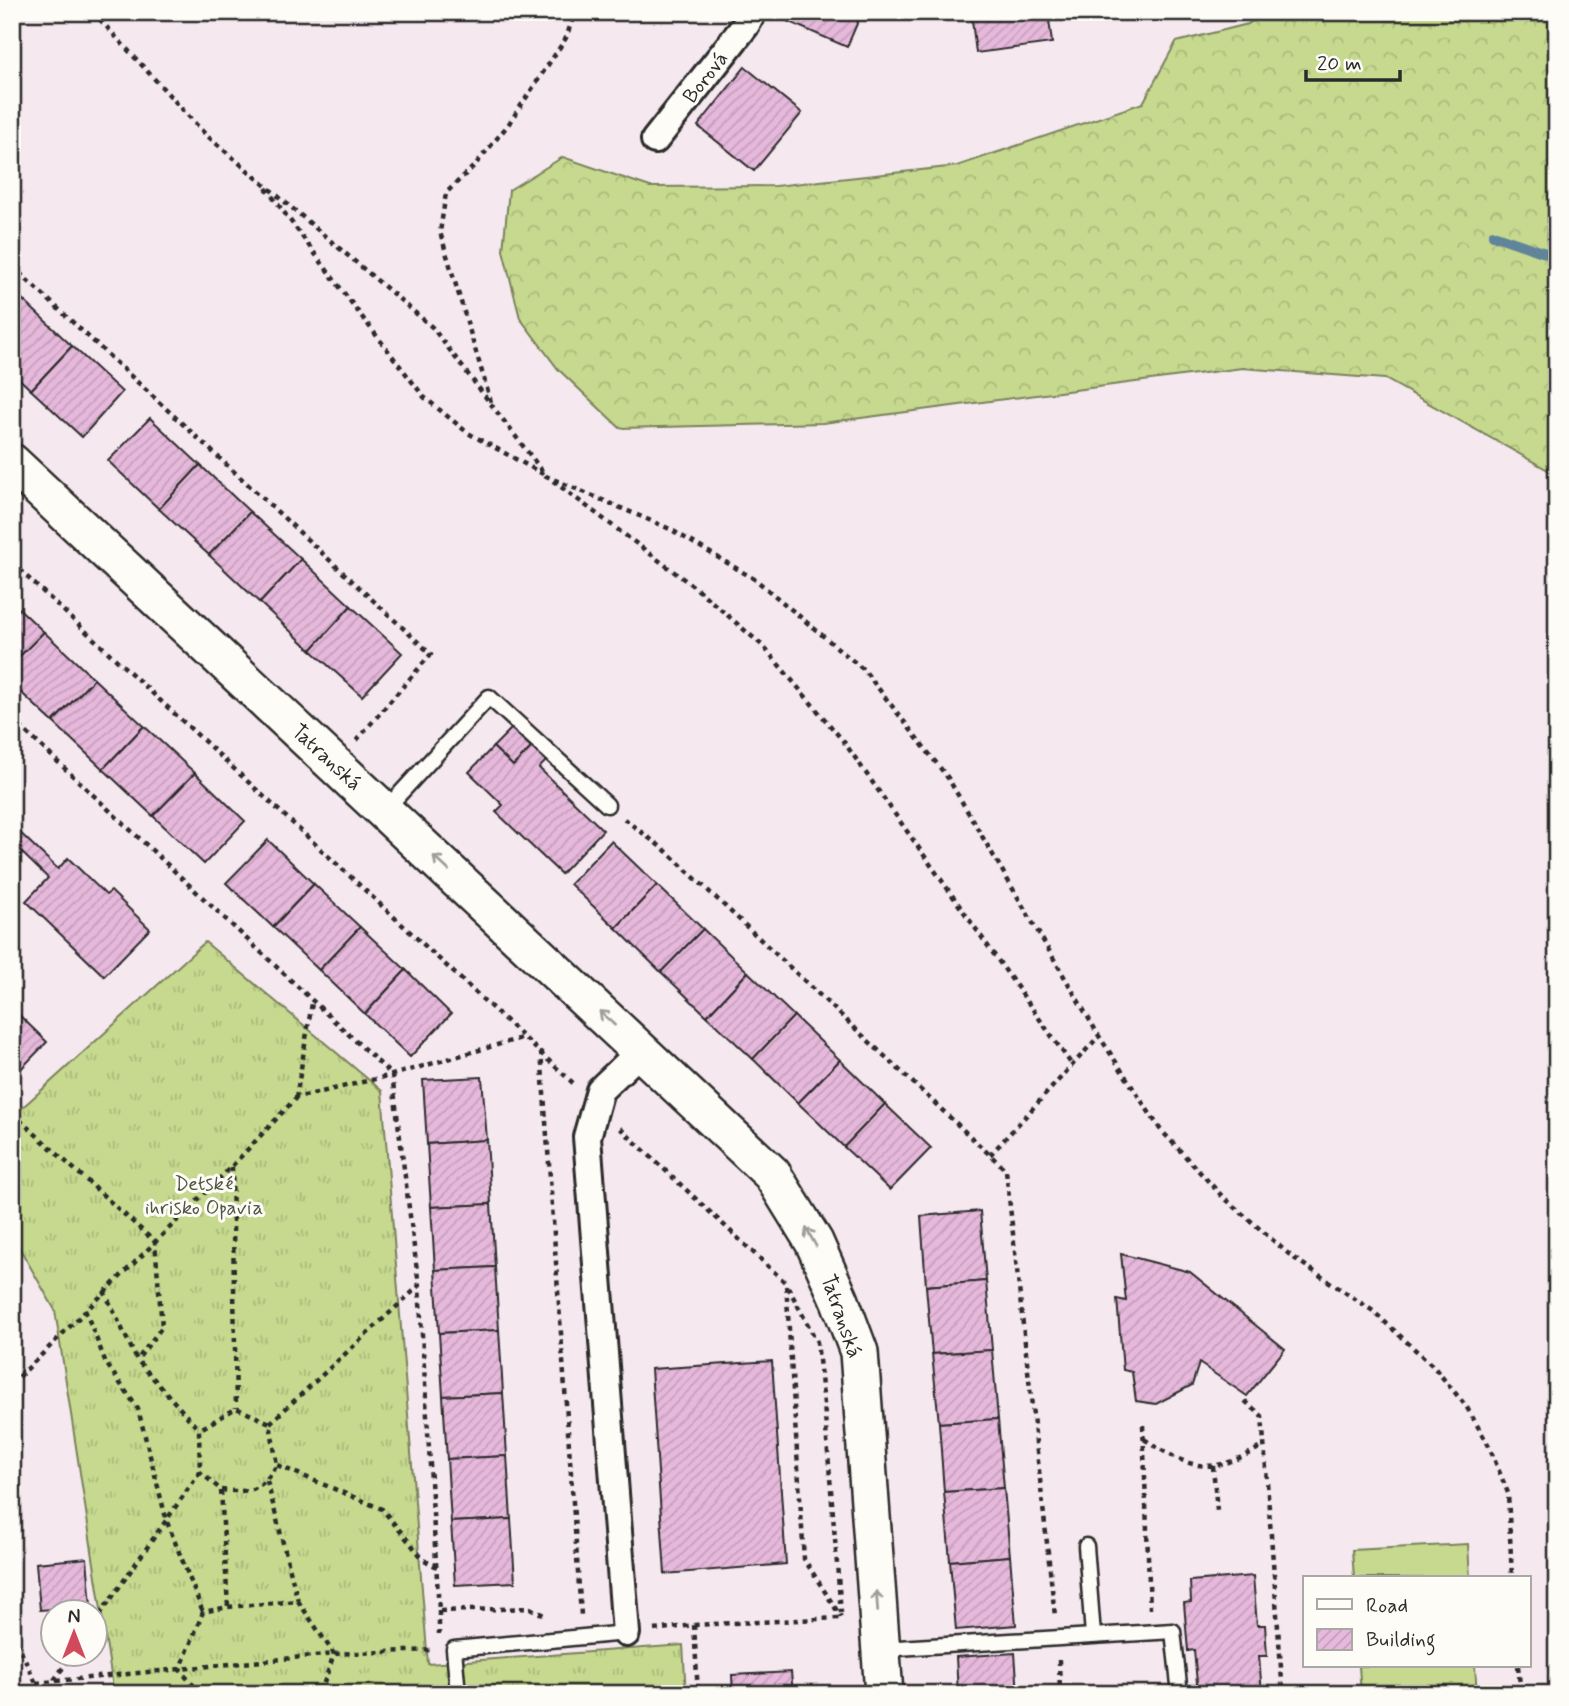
<svg xmlns="http://www.w3.org/2000/svg" width="1569" height="1706" font-family="Mynerve,sans-serif">
	<defs>
		<pattern id="grass-tufts" width="24" height="20" patternUnits="userSpaceOnUse" patternTransform="scale(1.75)"><rect width="24" height="20" fill="#c6d98e"/><path d="M3 7l-1-3M5 7V3M7 7l1-3M15 17l-1-3M17 17v-4M19 17l1-3" fill="none" stroke="#aaba7b"/></pattern>
		<pattern id="forest-crowns" width="20" height="18" patternUnits="userSpaceOnUse" patternTransform="scale(1.75)"><rect width="20" height="18" fill="#c6d98e"/><path d="M2 6a3 3 0 1 1 6 0M12 15a3 3 0 1 1 6 0" fill="none" stroke="#aaba7b"/></pattern>
		<pattern id="building-hatch" width="6" height="6" patternUnits="userSpaceOnUse" patternTransform="scale(1.75)"><rect width="6" height="6" fill="#e6b8db"/><path d="M-1 1l2-2M0 6l6-6M5 7l2-2" fill="none" stroke="#c59ebc"/></pattern>
	</defs>
	<rect width="100%" height="100%" fill="#f6e8ef"/>
	<filter id="ink" filterUnits="userSpaceOnUse"><feTurbulence type="fractalNoise" baseFrequency=".0143" numOctaves="2"/><feDisplacementMap in="SourceGraphic" scale="14" xChannelSelector="R" yChannelSelector="G"/><feConvolveMatrix kernelMatrix="1 2 1 2 8 2 1 2 1" color-interpolation-filters="sRGB"/></filter>
	<g filter="url(#ink)">
		<polygon fill="url(#grass-tufts)" stroke="#78825c" stroke-width="2" points="205,942 382,1091 428,1664 683,1645 686,1694 114,1694 55,1310 12,1235 12,1117"/>
		<polygon fill="url(#forest-crowns)" stroke="#78825c" stroke-width="2" points="1264,12 1557,12 1557,475 1385,379 1242,368 823,423 620,428 558,369 520,318 503,250 509,190 563,157 650,187 775,186 957,166 1143,103 1176,42 1248,24"/>
		<g fill="#c6d98e" stroke="#78825c" stroke-width="2">
			<polygon points="1468,1544 1470,1578 1354,1578 1352,1550"/>
			<polygon points="1359,1666 1475,1666 1477,1694 1361,1694"/>
		</g>
		<g fill="none" stroke-linecap="round" stroke-linejoin="round">
			<polyline stroke="#61849a" stroke-width="10" points="1493,235 1557,257"/>
		</g>
		<g fill="url(#building-hatch)" stroke="#2b2b2b" stroke-width="2">
			<polygon points="783,12 862,12 847,47 780,18"/>
			<polygon points="971,12 1048,12 1052,43 976,53"/>
			<polygon points="745,67 802,113 754,171 698,126"/>
			<polygon points="12,291 22,299 12,309"/>
			<polygon points="22,299 72,346 31,390 12,372 12,309"/>
			<polygon points="72,346 122,392 82,437 31,390"/>
			<polygon points="150,418 200,465 159,509 108,461"/>
			<polygon points="200,465 250,512 209,555 159,509"/>
			<polygon points="250,512 301,559 260,603 209,555"/>
			<polygon points="301,559 351,606 311,650 260,603"/>
			<polygon points="12,602 44,632 12,664"/>
			<polygon points="351,606 402,653 362,696 311,650"/>
			<polygon points="44,632 94,679 53,722 12,684 12,664"/>
			<polygon points="94,679 144,726 103,769 53,722"/>
			<polygon points="144,726 195,773 153,816 103,769"/>
			<polygon points="512,728 532,747 513,766 493,747"/>
			<polygon points="493,747 513,766 532,747 546,761 539,768 603,830 561,874 496,812 503,805 469,772"/>
			<polygon points="195,773 245,821 204,864 153,816"/>
			<polygon points="12,825 58,869 68,858 106,895 111,891 150,929 104,976 26,901 48,878 15,846 12,849"/>
			<polygon points="268,840 314,884 273,927 226,883"/>
			<polygon points="611,841 657,885 616,928 570,884"/>
			<polygon points="314,884 360,927 319,970 273,927"/>
			<polygon points="657,885 703,929 661,972 616,928"/>
			<polygon points="360,927 406,970 365,1014 319,970"/>
			<polygon points="703,929 748,972 707,1016 661,972"/>
			<polygon points="406,970 451,1014 410,1057 365,1014"/>
			<polygon points="748,972 794,1016 753,1059 707,1016"/>
			<polygon points="12,1008 47,1042 12,1078"/>
			<polygon points="794,1016 840,1060 798,1103 753,1059"/>
			<polygon points="840,1060 885,1104 844,1147 798,1103"/>
			<polygon points="482,1077 487,1140 427,1144 423,1080"/>
			<polygon points="885,1104 931,1148 890,1190 844,1147"/>
			<polygon points="487,1140 491,1204 431,1207 427,1144"/>
			<polygon points="491,1204 495,1267 435,1270 431,1207"/>
			<polygon points="980,1211 986,1281 926,1286 921,1216"/>
			<polygon points="1121,1254 1190,1272 1285,1349 1247,1396 1199,1363 1192,1385 1156,1404 1136,1401 1132,1372 1123,1370 1117,1299 1126,1301"/>
			<polygon points="495,1267 499,1330 439,1333 435,1270"/>
			<polygon points="986,1281 992,1350 932,1354 926,1286"/>
			<polygon points="499,1330 503,1393 443,1396 439,1333"/>
			<polygon points="992,1350 998,1419 939,1423 932,1354"/>
			<polygon points="772,1361 786,1564 665,1574 651,1369"/>
			<polygon points="503,1393 507,1456 447,1459 443,1396"/>
			<polygon points="998,1419 1004,1488 944,1492 939,1423"/>
			<polygon points="507,1456 511,1519 451,1522 447,1459"/>
			<polygon points="1004,1488 1010,1556 950,1561 944,1492"/>
			<polygon points="511,1519 515,1582 455,1585 451,1522"/>
			<polygon points="1010,1556 1016,1625 956,1630 950,1561"/>
			<polygon points="87,1558 91,1606 40,1610 36,1563"/>
			<polygon points="1253,1576 1257,1625 1265,1625 1267,1656 1259,1656 1262,1694 1198,1694 1194,1650 1188,1651 1184,1603 1191,1602 1190,1581"/>
			<polygon points="1015,1653 1018,1694 958,1694 956,1657"/>
			<polygon points="791,1672 793,1694 733,1694 732,1675"/>
		</g>
		<g fill="none" stroke-linecap="round" stroke-linejoin="round">
			<g stroke="#2b2b2b" stroke-width="19">
				<g id="lane">
					<polyline points="385,810 489,697 607,805"/>
					<polyline points="1086,1546 1093,1635"/>
					<polyline points="882,1649 1173,1631 1180,1694"/>
					<polyline points="458,1694 454,1649 626,1633"/>
				</g>
			</g>
			<g stroke="#2b2b2b" stroke-width="32">
				<g id="street">
					<polyline points="655,140 745,26 753,12"/>
					<polyline points="626,1633 587,1137 600,1090 642,1050"/>
				</g>
			</g>
			<g stroke="#2b2b2b" stroke-width="42">
				<polyline id="secondary" points="12,463 772,1174 814,1242 840,1301 859,1352 884,1694"/>
			</g>
			<g stroke="#2b2b2b" stroke-width="4.5" stroke-dasharray="5 5" stroke-linecap="butt">
				<polyline points="93,12 205,134 432,327 546,476 670,529 756,580 864,670 948,778 1099,1036 1160,1129 1221,1195 1291,1256 1373,1311 1433,1366 1466,1406 1488,1444 1508,1493 1512,1578"/>
				<polyline points="266,188 359,313 424,397 468,433 543,474"/>
				<polyline points="12,266 431,654 356,741"/>
				<polyline points="491,402 440,232 446,193 475,165 508,125 566,38 575,12"/>
				<polyline points="553,481 697,589 763,646 844,742 1072,1065"/>
				<polyline points="12,563 573,1083"/>
				<polyline points="12,719 392,1075 419,1286 439,1611 530,1608 546,1616"/>
				<polyline points="624,819 665,850 1006,1170 1055,1616"/>
				<polyline points="541,1051 581,1615"/>
				<polyline points="296,1098 312,1003"/>
				<polyline points="12,1113 155,1242 162,1327 137,1360"/>
				<polyline points="620,1128 786,1283 804,1559 841,1617"/>
				<polyline points="990,1155 1099,1036"/>
				<polyline points="232,1167 236,1408"/>
				<polyline points="788,1287 817,1342 824,1404 841,1613"/>
				<polyline points="104,1291 137,1360 199,1430"/>
				<polyline points="85,1310 106,1363 138,1409 167,1522 203,1612"/>
				<polyline points="12,1384 232,1166 296,1098 392,1075 525,1037"/>
				<polyline points="1245,1401 1262,1416 1283,1694"/>
				<polyline points="270,1423 419,1286"/>
				<polyline points="1143,1425 1150,1609"/>
				<path d="M1144,1439C1193,1471 1212,1476 1264,1445"/>
				<polyline points="277,1465 382,1509 424,1560 437,1567"/>
				<polyline points="1213,1466 1217,1511"/>
				<polyline points="267,1481 298,1601"/>
				<path d="M221,1490C251,1493 260,1491 277,1465L270,1423L236,1408L199,1430L200,1472L221,1490L228,1607"/>
				<polyline points="12,1602 16,1640 41,1694"/>
				<polyline points="439,1611 439,1634"/>
				<polyline points="94,1623 200,1472"/>
				<polyline points="694,1625 698,1694"/>
				<polyline points="654,1630 694,1625 840,1618"/>
				<polyline points="1059,1660 1060,1694"/>
				<polyline points="1518,1666 1521,1694"/>
				<polyline points="54,1680 73,1654"/>
				<polyline points="36,1683 334,1654 432,1650"/>
				<polyline points="201,1694 180,1670 203,1612 228,1607 298,1601 334,1654 320,1694"/>
			</g>
			<use href="#lane" stroke="#fdfcf7" stroke-width="14"/>
			<use href="#street" stroke="#fdfcf7" stroke-width="26"/>
			<use href="#secondary" stroke="#fdfcf7" stroke-width="37"/>
		</g>
		<defs><path id="oneway-shaft" d="M-6 0H5M1.5-3L5.5 0L1.5 3" fill="none" stroke-width="1.6" stroke-linecap="round" stroke-linejoin="round" transform="scale(1.75)"/></defs>
		<g stroke="#9e9e9b">
			<use href="#oneway-shaft" transform="translate(441 863) rotate(-137)"/>
			<use href="#oneway-shaft" transform="translate(607 1018) rotate(-137)"/>
			<use href="#oneway-shaft" transform="translate(811 1237) rotate(-119)"/>
			<use href="#oneway-shaft" transform="translate(877 1601) rotate(-94)"/>
		</g>
	</g>
	<g text-anchor="middle" stroke-width="6" stroke-linejoin="round" paint-order="stroke">
		<g font-size="21" fill="#2b2b2b" stroke="#fdfcf7">
			<text transform="translate(705 77) rotate(-52)" y="7">Borová</text>
			<text transform="translate(327 757) rotate(43)" y="7">Tatranská</text>
			<text transform="translate(842 1316) rotate(71)" y="7">Tatranská</text>
		</g>
		<g font-size="21" fill="#525644" stroke="#fdfcf7">
			<text x="204" y="1190">Detské<tspan x="204" dy="24">ihrisko Opavia</tspan></text>
		</g>
	</g>
	<rect width="1569" height="1706" fill="none" stroke="#fdfcf7" stroke-width="42"/>
	<rect x="21" y="21" width="1527" height="1664" fill="none" stroke="#2b2b2b" stroke-width="2.5" filter="url(#ink)"/>
	<rect x="1303" y="1576" width="228" height="91" fill="#fdfcf7" stroke="#a9a8a5" stroke-width="2"/>
	<rect x="1317" y="1599" width="35" height="10" fill="#fdfcf7" stroke="#a9a8a5" stroke-width="2"/>
	<text x="1366" y="1612" font-size="21" fill="#2b2b2b">Road</text>
	<rect x="1317" y="1629" width="35" height="21" fill="url(#building-hatch)" stroke="#a9a8a5" stroke-width="2"/>
	<text x="1366" y="1646" font-size="21" fill="#2b2b2b">Building</text>
	<g transform="translate(74 1633)"><circle r="33" fill="#fdfcf7" stroke="#a9a8a5" stroke-width="2"/>
	<path d="M0-5L12 26L0 18L-12 26Z" fill="#d1495b"/>
	<text y="-10" font-size="19" font-weight="bold" text-anchor="middle" fill="#2b2b2b">N</text>
	</g>
	<path d="M1306 70v10h94v-10" fill="none" stroke="#2b2b2b" stroke-width="3.5"/>
	<text x="1317" y="70" font-size="21" fill="#2b2b2b" stroke="#fdfcf7" stroke-width="5" paint-order="stroke">20 m</text>
</svg>
